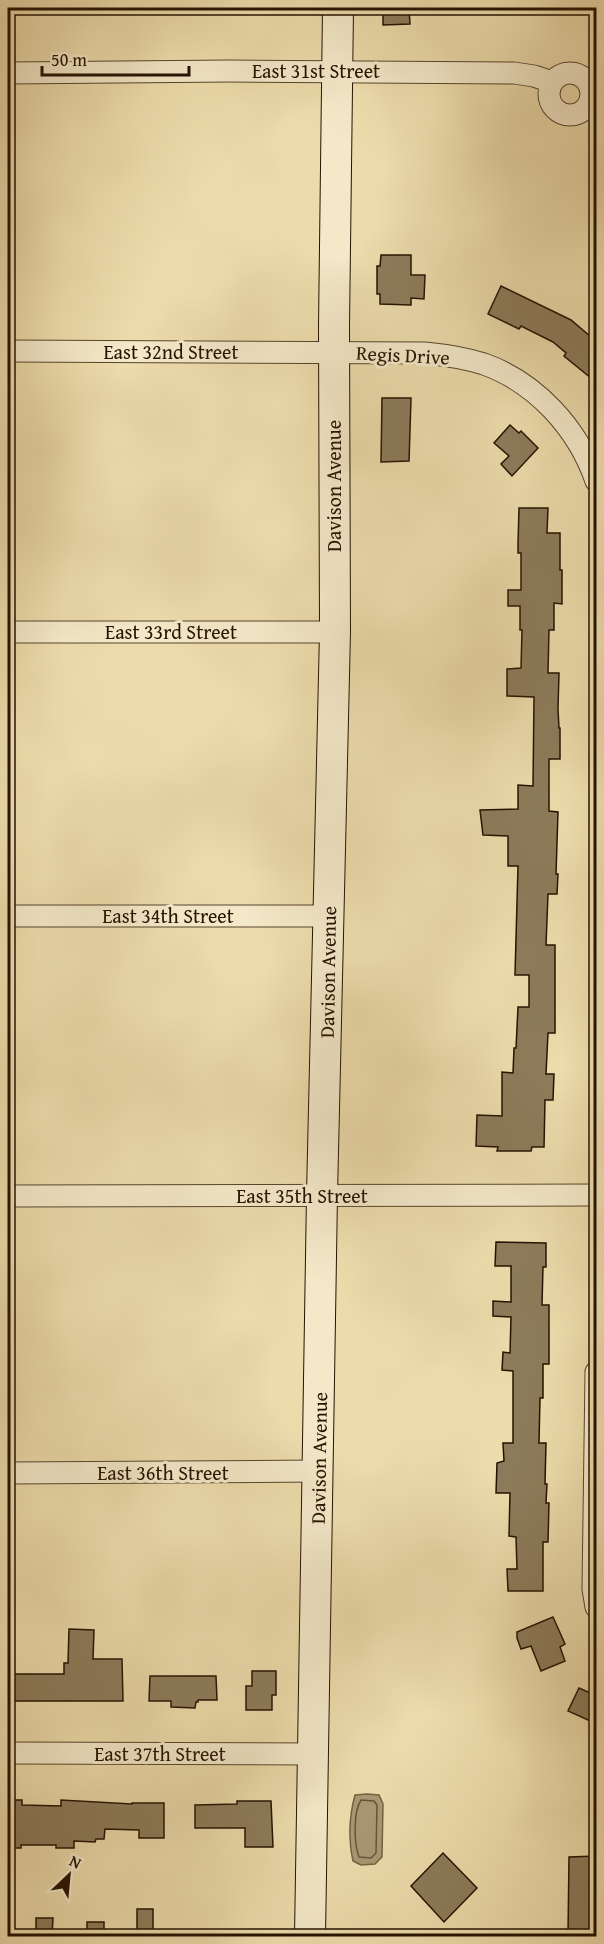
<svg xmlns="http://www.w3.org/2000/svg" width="604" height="1944" font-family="'Gentium Book Plus',serif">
	<rect width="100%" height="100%" fill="#ecdbab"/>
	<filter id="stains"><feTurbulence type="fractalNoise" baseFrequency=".00333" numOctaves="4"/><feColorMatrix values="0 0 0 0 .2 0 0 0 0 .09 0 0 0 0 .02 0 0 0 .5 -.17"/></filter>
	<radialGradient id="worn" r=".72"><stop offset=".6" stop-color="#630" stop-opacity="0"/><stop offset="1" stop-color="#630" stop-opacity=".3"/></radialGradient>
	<path fill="#a89772" stroke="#746245" stroke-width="1.5" d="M367,1794L379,1795L383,1804L382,1857L375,1864L361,1865L353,1861C348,1838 349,1817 355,1795Z"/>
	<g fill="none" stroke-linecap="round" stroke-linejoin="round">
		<path stroke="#66553a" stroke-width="1.5" d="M361,1800L374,1801L377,1805L376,1853L371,1858L359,1857C354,1844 353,1812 361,1800Z"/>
	</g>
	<g fill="#8c7b5a" stroke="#251302" stroke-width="1.5">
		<polygon points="383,8 409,8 410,24 383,25"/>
		<polygon points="381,255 411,255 411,275 425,275 424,299 411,298 411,305 380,304 380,294 377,294 377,266 380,266"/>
		<polygon points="501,286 571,320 597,342 597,383 564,356 566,353 553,342 521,326 519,329 488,314"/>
		<polygon points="382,398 411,398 409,461 381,462"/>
		<polygon points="510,425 519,433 521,431 538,448 512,476 501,464 509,456 494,443"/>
		<polygon points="519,508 548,508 547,533 560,533 560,570 562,570 562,604 554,603 554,630 549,630 548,673 559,673 558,709 559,728 560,728 560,759 549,759 549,811 558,812 556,874 558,874 557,894 548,894 546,945 555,945 555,1033 548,1033 546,1074 554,1074 553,1100 545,1100 544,1147 532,1147 531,1151 497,1151 498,1147 476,1146 477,1115 502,1116 502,1072 513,1073 514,1048 516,1048 518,1007 529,1007 529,975 515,975 518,866 508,866 508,836 483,835 480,810 518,809 518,785 533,786 534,697 507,696 507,669 521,668 522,630 520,630 520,606 508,606 508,590 521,590 521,553 518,553 518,544"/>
		<polygon points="496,1242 546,1243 546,1267 543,1267 542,1305 549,1305 549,1364 543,1364 543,1398 540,1398 539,1443 546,1443 545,1484 547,1484 546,1503 549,1503 548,1542 543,1542 543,1591 508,1591 507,1569 517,1569 516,1537 509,1536 510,1493 496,1493 497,1463 504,1461 503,1443 513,1443 513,1371 502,1370 503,1352 510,1353 511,1317 493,1316 493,1301 511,1302 511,1266 495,1266"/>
		<polygon points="553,1617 565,1644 560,1647 565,1661 541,1671 531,1646 521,1649 517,1638 517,1632"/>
		<polygon points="69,1629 94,1630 93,1659 122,1659 123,1701 8,1701 8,1674 64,1674 64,1663 68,1663"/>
		<polygon points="252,1671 276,1671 276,1695 272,1695 272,1710 246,1710 246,1686 252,1686"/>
		<polygon points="150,1676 216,1676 217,1700 198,1700 198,1702 196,1702 195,1708 171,1707 171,1701 149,1701"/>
		<polygon points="579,1688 597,1696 597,1724 568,1711"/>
		<polygon points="8,1800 22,1800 22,1805 61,1806 61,1800 132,1804 132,1803 164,1803 164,1838 139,1838 139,1830 105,1829 104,1839 96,1839 95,1842 74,1841 74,1848 56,1848 56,1845 21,1845 21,1848 8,1848"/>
		<polygon points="237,1801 271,1801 273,1847 245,1847 245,1828 195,1828 195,1805 237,1804"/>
		<polygon points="443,1853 477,1888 444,1922 411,1886"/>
		<polygon points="597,1856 597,1936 568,1936 569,1857"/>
		<rect x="137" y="1909" width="16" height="21"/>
		<polygon points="36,1918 53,1918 52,1936 36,1936"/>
		<rect x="87" y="1922" width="17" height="14"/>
	</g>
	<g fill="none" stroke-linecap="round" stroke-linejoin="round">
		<g stroke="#57452c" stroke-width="23">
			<g id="street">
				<circle cx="570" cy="94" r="21"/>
				<polyline points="8,73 229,71 514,73 534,76 552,82"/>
				<path d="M8,351L425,353C445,355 465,358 484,364C537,383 578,429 596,481"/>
				<polyline points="8,632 335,632"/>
				<polyline points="8,916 329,916"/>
				<polyline points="8,1196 596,1195"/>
				<polyline points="596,1372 593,1589 596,1607"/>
				<polyline points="8,1473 319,1471"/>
				<polyline points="8,1753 314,1754"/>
			</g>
		</g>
		<g stroke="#251302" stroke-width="32">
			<polyline id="secondary" points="310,1936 322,1195 335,632 334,326 338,8"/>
		</g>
		<use href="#street" stroke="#f3e8c8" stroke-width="21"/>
		<use href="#secondary" stroke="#f3e8c8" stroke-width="30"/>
	</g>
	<g text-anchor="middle" stroke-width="6" stroke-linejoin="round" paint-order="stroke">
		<g font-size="20" fill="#251302" stroke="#f3e8c8">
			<text x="316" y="78">East 31st Street</text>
			<text x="171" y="359">East 32nd Street</text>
			<text transform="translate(403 355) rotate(3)" y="7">Regis Drive</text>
			<text transform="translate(334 486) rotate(-90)" y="7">Davison Avenue</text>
			<text x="171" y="639">East 33rd Street</text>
			<text x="168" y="923">East 34th Street</text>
			<text transform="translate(328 972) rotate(-89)" y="7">Davison Avenue</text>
			<text x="302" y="1203">East 35th Street</text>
			<text transform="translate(319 1458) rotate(-89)" y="7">Davison Avenue</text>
			<text x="163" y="1480">East 36th Street</text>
			<text x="160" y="1761">East 37th Street</text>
		</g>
	</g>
	<rect width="604" height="1944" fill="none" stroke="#ecdbab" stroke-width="30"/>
	<rect x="9" y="9" width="586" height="1926" fill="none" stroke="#251302" stroke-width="3"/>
	<rect x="15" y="15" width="574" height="1914" fill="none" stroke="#251302" stroke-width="1.5"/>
	<g transform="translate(69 1875) rotate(26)" stroke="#f3e8c8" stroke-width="4.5" paint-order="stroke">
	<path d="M0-4.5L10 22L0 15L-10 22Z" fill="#251302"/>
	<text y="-9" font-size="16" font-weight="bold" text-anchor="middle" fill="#251302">N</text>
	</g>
	<path d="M42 66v9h147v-9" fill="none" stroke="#251302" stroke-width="3"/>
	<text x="51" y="66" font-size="18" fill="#251302" stroke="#f3e8c8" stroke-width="4.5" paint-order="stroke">50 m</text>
	<rect width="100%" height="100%" filter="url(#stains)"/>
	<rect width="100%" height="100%" fill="url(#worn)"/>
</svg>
